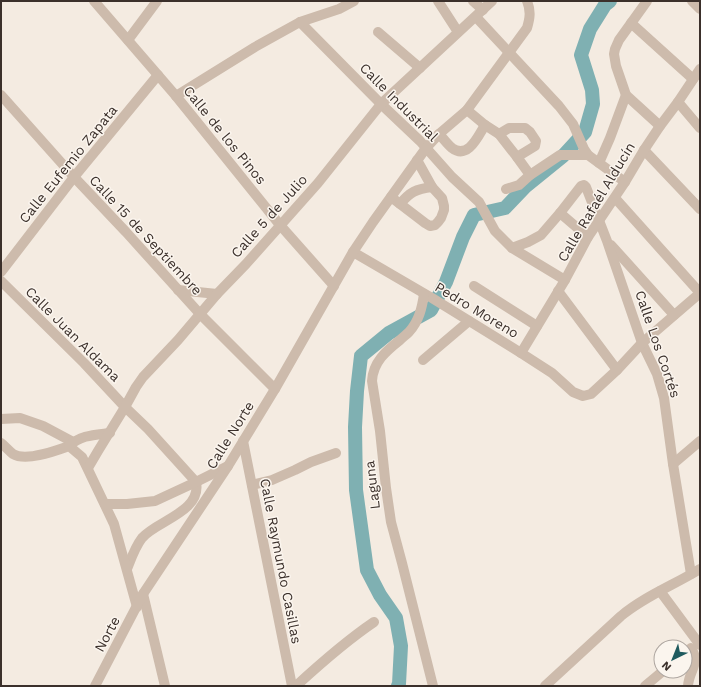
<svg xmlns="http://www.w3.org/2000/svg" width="701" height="687" font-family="'Work Sans',sans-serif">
	<rect width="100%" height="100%" fill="#f4ebe1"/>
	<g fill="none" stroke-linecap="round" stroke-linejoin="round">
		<polyline stroke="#7fb0b2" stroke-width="14" points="398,686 399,684 401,646 396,618 380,595 367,570 356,490 355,427 357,391 361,356 389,333 431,310 446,282 463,237 474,215 505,208 526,186 563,156 585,132 593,104 592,90 581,55 590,29 605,5 610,1"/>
		<g stroke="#cdbbac" stroke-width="10">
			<polyline points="94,1 176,96 280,225 334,286"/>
			<polyline points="438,1 458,32"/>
			<polyline points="473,1 483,10"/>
			<polyline points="647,1 619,40 615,49 614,54 616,66 626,95 660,126"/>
			<polyline points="692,1 700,9"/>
			<polyline points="476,17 559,106 573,124 584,149 588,155 625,182"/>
			<polyline points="300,22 381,104 420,141 452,177 479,202 495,231 512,248 565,280"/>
			<polyline points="631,23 693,79"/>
			<polyline points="378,32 420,68"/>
			<polyline points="128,40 157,1"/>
			<polyline points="1,95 74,177 126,232 200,314 275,389"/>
			<polyline points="176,96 255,47 300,22 339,9 354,1"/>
			<polyline points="678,102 700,128"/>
			<polyline points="467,110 485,125 499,134 517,157 530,175"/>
			<path d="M439,134C443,138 447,144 452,148C468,160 478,136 485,125"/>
			<polyline points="499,134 509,128 525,128 530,132 536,141 535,146 517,157"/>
			<polyline points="644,150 700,209"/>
			<polyline points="599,163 610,138 626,95"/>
			<polyline points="506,189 519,185 530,175 560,155 588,155"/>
			<polyline points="391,197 425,223 430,226 435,225 438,222 441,218 444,210 444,206 442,198 432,187 417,160"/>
			<polyline points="615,198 700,293"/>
			<path d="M400,204C410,192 416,189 432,187"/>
			<polyline points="560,213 588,237"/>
			<polyline points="611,245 674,315"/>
			<polyline points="512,248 528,242 541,235 560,213 581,186 584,185 586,187 607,241 642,343 657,374 664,398 673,464 691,574"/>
			<polyline points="353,252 432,298 521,353 552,373 573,392 583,396 591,394 617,370 642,343 700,293"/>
			<polyline points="1,272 74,177 158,75"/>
			<path d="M1,281L84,363L125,407L148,429L196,482C202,512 156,521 142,538C135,547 131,559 127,569"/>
			<polyline points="474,286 537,326"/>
			<polyline points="178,290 217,294"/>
			<polyline points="558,291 617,370"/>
			<path d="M424,294C422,308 419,321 409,332C406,335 403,337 400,340C386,351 373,362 372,381L380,431L386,488L391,522L402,563L433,686"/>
			<polyline points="521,353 565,280 588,237 625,182 644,150 660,126 678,102 700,69"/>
			<polyline points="423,360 469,321"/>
			<polyline points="1,419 20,418 43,426 73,442"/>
			<polyline points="243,441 292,686"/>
			<path d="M1,443C5,446 9,451 13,454C26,462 55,451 69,446L82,457L114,524L137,607"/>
			<path d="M69,446C81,435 94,435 110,433"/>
			<polyline points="673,464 700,441"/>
			<polyline points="88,468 98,451 125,407 136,387 143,377 178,340 217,294 246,264 318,183 381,104 492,1"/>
			<polyline points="252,485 272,480 295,470 311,462 336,453"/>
			<polyline points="105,504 127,504 155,501 196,482 228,466"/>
			<polyline points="660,591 700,645"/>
			<polyline points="143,594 165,686"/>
			<path d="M95,686L143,594L228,466L275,389L353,252L373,222L426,148L439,134L467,110L527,28C530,18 531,11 527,1"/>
			<path d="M296,686C321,663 346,641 374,622"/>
			<path d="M545,686L621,616C645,596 674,585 700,569"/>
			<polyline points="645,686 663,671"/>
			<path d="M688,686C689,670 701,664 691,648"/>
		</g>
	</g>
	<g text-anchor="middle" stroke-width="3" stroke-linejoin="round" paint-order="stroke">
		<g font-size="14" fill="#3b302b" stroke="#fbf5ee">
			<text transform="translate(399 102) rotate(45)" y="5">Calle Industrial</text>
			<text transform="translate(225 135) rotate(51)" y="5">Calle de los Pinos</text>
			<text transform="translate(68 164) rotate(-51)" y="5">Calle Eufemio Zapata</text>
			<text transform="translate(596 202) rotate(-59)" y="5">Calle Rafaél Alducín</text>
			<text transform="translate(269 216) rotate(-48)" y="5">Calle 5 de Julio</text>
			<text transform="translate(146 235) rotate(47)" y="5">Calle 15 de Septiembre</text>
			<text transform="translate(477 310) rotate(31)" y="5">Pedro Moreno</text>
			<text transform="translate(73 334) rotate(45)" y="5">Calle Juan Aldama</text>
			<text transform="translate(658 344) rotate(71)" y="5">Calle Los Cortés</text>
			<text transform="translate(230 435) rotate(-58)" y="5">Calle Norte</text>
			<text transform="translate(372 485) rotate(-97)" y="5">Laguna</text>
			<text transform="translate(281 561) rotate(79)" y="5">Calle Raymundo Casillas</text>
			<text transform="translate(107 634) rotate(-62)" y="5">Norte</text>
		</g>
	</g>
	<rect width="701" height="687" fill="none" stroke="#3b302b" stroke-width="4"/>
	<g transform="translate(673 659) rotate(223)"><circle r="19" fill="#fbf5ee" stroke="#aea6a0"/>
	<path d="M0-3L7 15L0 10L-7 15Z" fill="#1f5a5e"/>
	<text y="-6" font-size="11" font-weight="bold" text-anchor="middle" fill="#3b302b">N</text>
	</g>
</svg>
